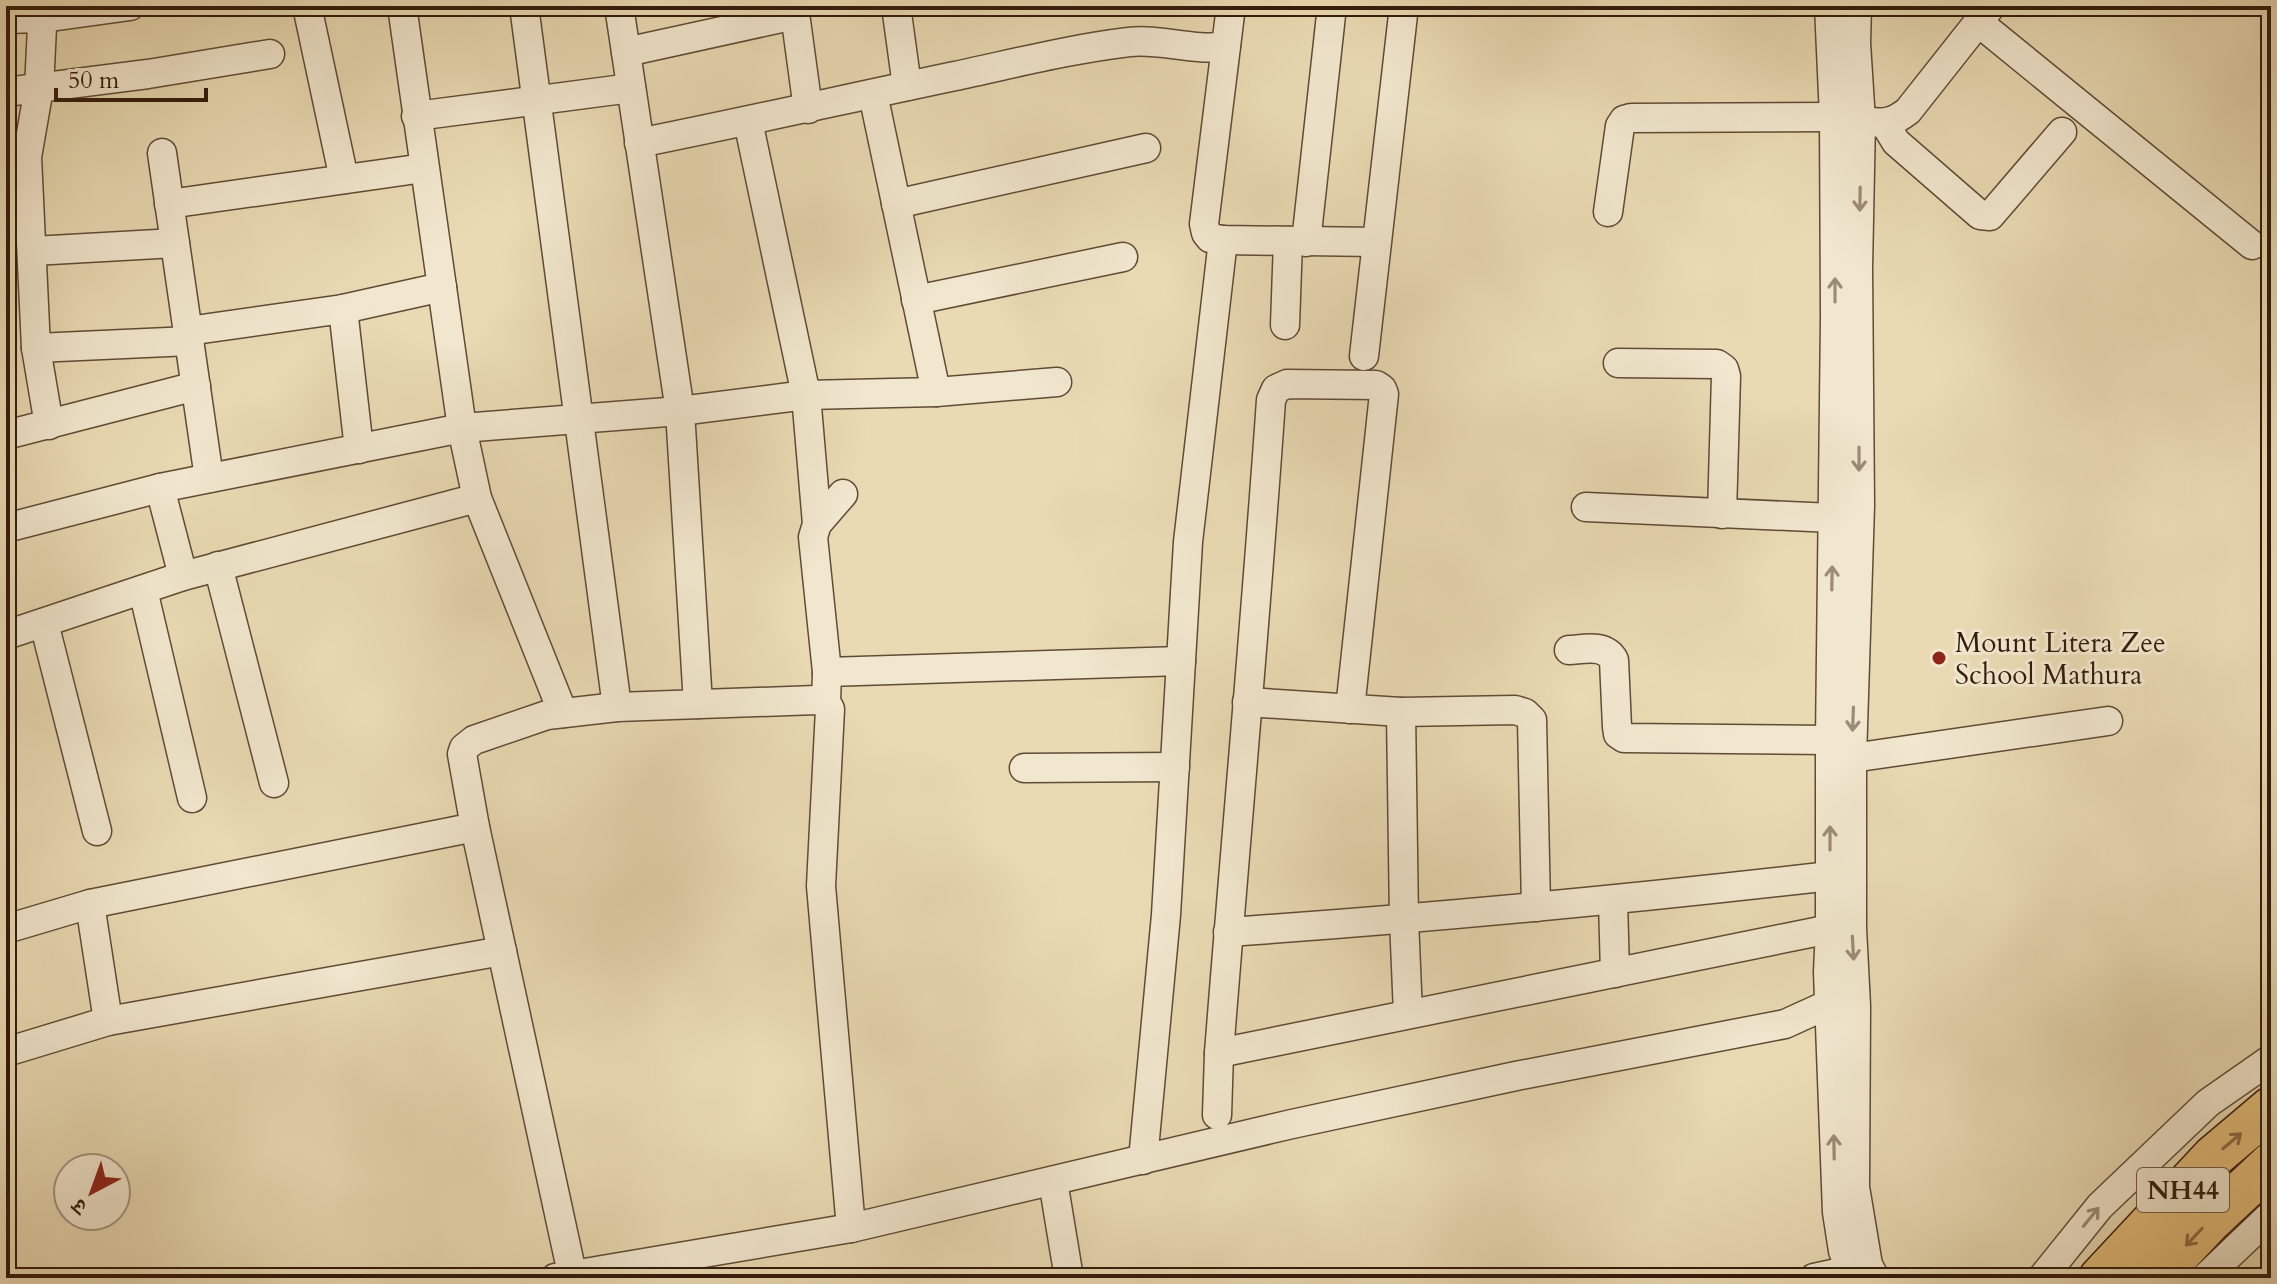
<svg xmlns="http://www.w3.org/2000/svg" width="2277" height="1284" font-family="Cardo,'Noto Serif Devanagari',serif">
	<rect width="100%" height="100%" fill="#e9dab3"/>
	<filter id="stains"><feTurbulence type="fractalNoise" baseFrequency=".0025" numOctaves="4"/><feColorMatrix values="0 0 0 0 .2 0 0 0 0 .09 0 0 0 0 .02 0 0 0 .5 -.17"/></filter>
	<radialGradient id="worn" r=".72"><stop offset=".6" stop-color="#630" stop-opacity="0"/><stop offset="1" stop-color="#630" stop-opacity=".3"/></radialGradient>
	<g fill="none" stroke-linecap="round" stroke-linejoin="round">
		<g stroke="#604b35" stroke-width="31">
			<g id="minor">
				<polyline points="43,6 39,88 27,157 36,348 49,425"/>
				<polyline points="307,6 344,179"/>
				<polyline points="402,6 462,428 477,498 563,713"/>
				<polyline points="524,6 617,707"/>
				<polyline points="619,6 680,411 698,704"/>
				<polyline points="794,6 808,109"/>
				<polyline points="896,6 907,86"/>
				<polyline points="1231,6 1204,224 1206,233 1210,238 1223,240 1376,242"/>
				<polyline points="1829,6 1834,117 1835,317 1830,740 1830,929 1828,972 1837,1212 1843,1251 1854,1278"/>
				<polyline points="1857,6 1856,43 1861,121 1858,268 1860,506 1852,758 1852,928 1856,1006 1855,1187 1868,1265 1875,1278"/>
				<polyline points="6,19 43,18 130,6"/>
				<polyline points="1978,22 2252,245"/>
				<polyline points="626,52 795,15"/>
				<polyline points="6,92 148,74 270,54"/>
				<polyline points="873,94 936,392"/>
				<polyline points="416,116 631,88"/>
				<polyline points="748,121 806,395 817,524"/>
				<path d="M1870,122C1887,124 1895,121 1908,111L1991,6"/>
				<polyline points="1885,124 1896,142 1980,215 1990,216 2062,132"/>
				<path d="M639,143C744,122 850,98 955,76C1012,64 1070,49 1129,42C1161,38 1194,52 1226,46"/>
				<polyline points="162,153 209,478"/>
				<polyline points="169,204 424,168"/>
				<polyline points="896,204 1146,148"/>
				<polyline points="1608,212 1620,126 1624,120 1631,118 1834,117"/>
				<polyline points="1306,242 1332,6"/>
				<polyline points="33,251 175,243"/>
				<polyline points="916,300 1123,257"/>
				<polyline points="343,309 359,449"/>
				<polyline points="1285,325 1288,241"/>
				<polyline points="188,331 343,309 442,287"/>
				<polyline points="36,348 190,341"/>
				<polyline points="1364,356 1404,6"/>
				<polyline points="1618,363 1717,364 1724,369 1726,376 1722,514"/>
				<polyline points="6,435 196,386"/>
				<polyline points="160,488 183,576"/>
				<polyline points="843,494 817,524 813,537 827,672 826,702 830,709 821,886 851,1228"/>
				<polyline points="1586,507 1833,518"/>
				<polyline points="6,528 160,488 462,428 680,411 806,395 936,392 1057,382"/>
				<polyline points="218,566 274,783"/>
				<polyline points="143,590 192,798"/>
				<polyline points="44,623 97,831"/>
				<polyline points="6,635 183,576 477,498"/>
				<path d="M1569,650C1586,649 1605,644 1614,660L1617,727L1618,734L1624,738L1830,740"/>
				<polyline points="827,672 1181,661"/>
				<polyline points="1247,702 1401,712 1515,710 1525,713 1532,720 1536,907"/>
				<path d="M1350,709L1384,394L1382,389L1376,385L1287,384L1276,389L1271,400C1256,618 1236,835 1219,1053L1830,929"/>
				<polyline points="1401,712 1404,920 1408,1014"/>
				<polyline points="1852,758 2108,721"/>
				<polyline points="1024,768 1175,767"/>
				<polyline points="1613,901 1615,973"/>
				<polyline points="90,904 108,1021"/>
				<polyline points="6,929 90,904 475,827"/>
				<path d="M1228,932C1430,918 1630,899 1830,876"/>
				<polyline points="6,1052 108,1021 502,951"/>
				<polyline points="1217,1115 1219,1053"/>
				<polyline points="1143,1160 1166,915 1188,542 1223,240"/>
				<polyline points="1053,1181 1069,1278"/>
				<polyline points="555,1278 851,1228 1292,1124 1516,1076 1785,1024 1829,1004 1855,990"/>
				<polyline points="573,1278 475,827 462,754 464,748 474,740 547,715 617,707 816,700 826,702"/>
				<polyline points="1814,1278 1851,1270"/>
				<polyline points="2042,1278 2100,1206 2208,1103 2271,1059"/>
				<polyline points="2205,1278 2271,1215"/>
			</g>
		</g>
		<g stroke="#331b0b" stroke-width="45">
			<g id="highway">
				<polyline points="2100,1278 2213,1157 2271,1108"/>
				<polyline points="2156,1278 2208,1223 2271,1164"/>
			</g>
		</g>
		<use href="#minor" stroke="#f1e7ce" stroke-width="28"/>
		<use href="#highway" stroke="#e4bd7a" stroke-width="42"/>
	</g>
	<defs><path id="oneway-shaft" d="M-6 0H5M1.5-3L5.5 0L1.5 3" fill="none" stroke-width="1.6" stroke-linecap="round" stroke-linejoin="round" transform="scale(2)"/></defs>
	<g stroke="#9c8b76">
		<use href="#oneway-shaft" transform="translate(1860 199) rotate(91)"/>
		<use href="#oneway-shaft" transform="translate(1835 290) rotate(-90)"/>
		<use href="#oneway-shaft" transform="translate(1859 459) rotate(90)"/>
		<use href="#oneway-shaft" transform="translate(1832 578) rotate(-89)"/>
		<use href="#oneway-shaft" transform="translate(1853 719) rotate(92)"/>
		<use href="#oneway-shaft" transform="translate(1830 838) rotate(-90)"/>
		<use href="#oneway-shaft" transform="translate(1853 948) rotate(87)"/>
		<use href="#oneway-shaft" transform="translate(1834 1147) rotate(-91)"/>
		<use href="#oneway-shaft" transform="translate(2091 1217) rotate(-51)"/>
	</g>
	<g stroke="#8c6c42">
		<use href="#oneway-shaft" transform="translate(2232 1141) rotate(-40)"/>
		<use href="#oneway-shaft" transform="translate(2194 1237) rotate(133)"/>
	</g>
	<circle fill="#8f2418" stroke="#f1e7ce" stroke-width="3" cx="1939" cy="658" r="8"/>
	<g text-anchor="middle" stroke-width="6" stroke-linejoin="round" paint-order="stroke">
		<rect fill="#f1e7ce" stroke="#6c5846" stroke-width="2" x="2137" y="1168" width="92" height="44" rx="6"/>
		<g font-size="26" font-weight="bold" fill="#331b0b">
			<text x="2183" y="1199">NH44</text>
		</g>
		<g font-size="28" fill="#331b0b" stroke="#f1e7ce" text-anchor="start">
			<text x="1955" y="652">Mount Litera Zee<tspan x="1955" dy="32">School Mathura</tspan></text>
		</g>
	</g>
	<rect width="2277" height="1284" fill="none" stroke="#e9dab3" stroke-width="32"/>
	<rect x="8" y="8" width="2261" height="1268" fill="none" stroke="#331b0b" stroke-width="4"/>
	<rect x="16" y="16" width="2245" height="1252" fill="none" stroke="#331b0b" stroke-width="2"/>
	<g transform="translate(92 1192) rotate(221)"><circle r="38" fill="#f1e7ce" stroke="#a59580" stroke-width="2"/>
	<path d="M0-6L14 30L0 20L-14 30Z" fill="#8f2418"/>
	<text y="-12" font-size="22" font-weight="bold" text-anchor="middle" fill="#331b0b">उ</text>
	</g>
	<path d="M56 88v12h150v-12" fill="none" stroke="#331b0b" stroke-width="4"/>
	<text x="68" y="88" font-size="24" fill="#331b0b" stroke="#f1e7ce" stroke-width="6" paint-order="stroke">50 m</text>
	<rect width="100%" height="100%" filter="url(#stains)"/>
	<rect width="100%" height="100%" fill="url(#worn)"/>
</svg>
